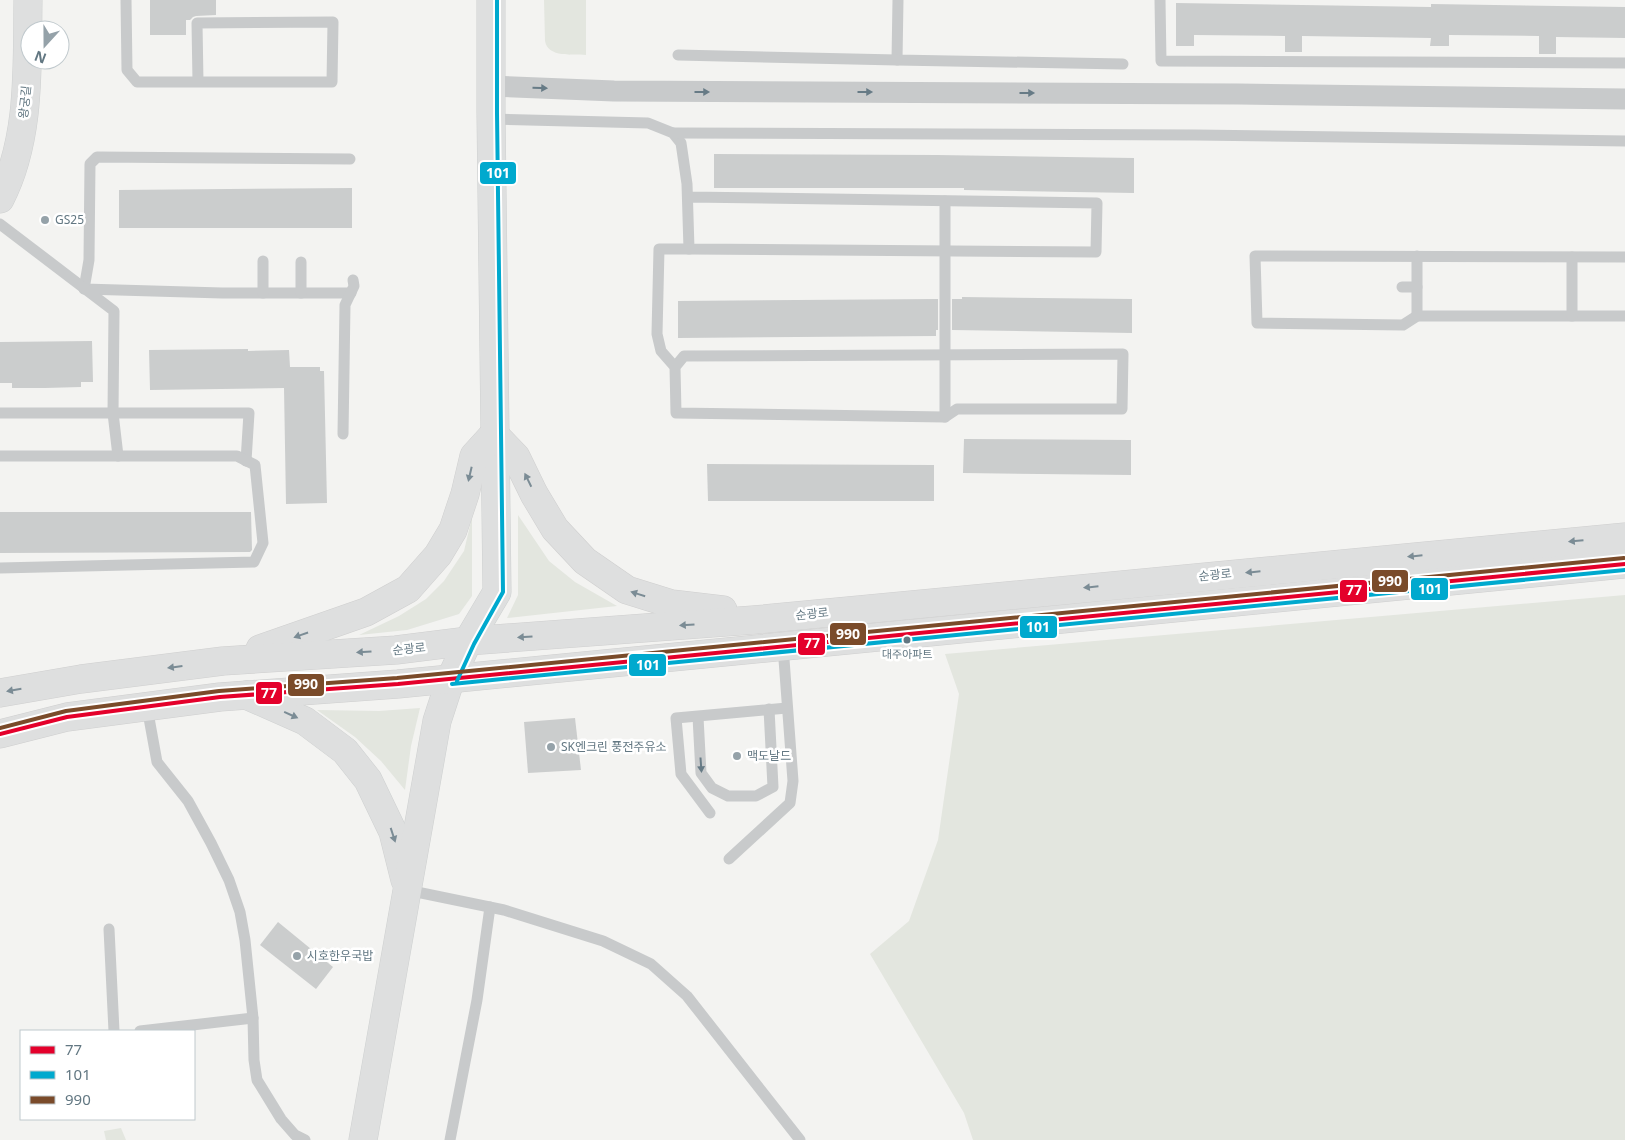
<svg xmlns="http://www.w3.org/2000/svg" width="1625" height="1140" font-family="'Noto Sans','Noto Sans KR',sans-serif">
	<rect width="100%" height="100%" fill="#f3f3f1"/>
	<g fill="#e3e6df">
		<path d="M544,0H586V55C573,54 548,58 545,41Z"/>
		<polygon points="518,515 549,561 575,582 617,606 507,618 518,595"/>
		<polygon points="472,517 472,596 459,614 407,630 359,635 399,616 426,599 444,581 464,551"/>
		<polygon points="1625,595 1625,1140 973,1140 964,1113 870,954 909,921 938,840 959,694 945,654"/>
		<polygon points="420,708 411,746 405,790 381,761 355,737 317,710 379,711"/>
		<polygon points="121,1128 126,1140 106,1140 104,1131"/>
	</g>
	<g fill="#cbcdcd">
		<polygon points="150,0 216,0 216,15 196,16 193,17 190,20 186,20 186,35 150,35"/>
		<polygon points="1176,3 1431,7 1431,4 1625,7 1625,38 1556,37 1556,54 1539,54 1539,36 1449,35 1449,46 1430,46 1431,38 1302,36 1302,52 1285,52 1285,36 1194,35 1194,46 1176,46"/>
		<polygon points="714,154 937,155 1134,158 1134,193 964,190 964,188 714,188"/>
		<polygon points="352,188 352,228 119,228 119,190"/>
		<polygon points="962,297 1132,299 1132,333 952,330 952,299 962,299"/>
		<polygon points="938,299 938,330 936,330 936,336 678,338 678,301"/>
		<polygon points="92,341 93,382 81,382 81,387 45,388 12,388 12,383 0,383 0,342"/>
		<polygon points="248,349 248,351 289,350 290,367 320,367 320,371 324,371 327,503 286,504 284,388 150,390 149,350"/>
		<polygon points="964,439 1131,440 1131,475 963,473"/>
		<polygon points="707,464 934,465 934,501 708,501"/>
		<polygon points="0,512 251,512 252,550 250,552 0,553"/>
		<polygon points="575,718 581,770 528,773 524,722"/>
		<polygon points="278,922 333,967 316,989 260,945"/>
	</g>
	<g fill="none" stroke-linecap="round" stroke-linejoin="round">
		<g stroke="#ced0d0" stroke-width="29">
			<g id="secondary">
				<path d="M0,199C31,139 27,66 28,0"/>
				<polyline points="246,695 305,721 345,751 368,780 393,832 405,880"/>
				<polyline points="363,1140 437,721 451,678 468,641 497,592 491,113 491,0"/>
			</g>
		</g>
		<g stroke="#cfcfcf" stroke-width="29">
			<g id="primary">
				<polyline points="260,649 366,612 408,589 438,555 453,530 465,494 474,456 494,434 516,457 534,494 555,529 585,561 627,590 672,604 723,610"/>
				<polyline points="0,693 81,679 223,661 396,650 468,641 753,620 1625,537"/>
				<polyline points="0,734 67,717 220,697 398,684 1625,564"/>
			</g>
		</g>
		<g stroke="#c8cacb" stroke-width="11">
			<polyline points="126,0 127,70 137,82 332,82 333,22 197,23 198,82"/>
			<polyline points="898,0 897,60 1123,64"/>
			<polyline points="1160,0 1161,61 1625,63"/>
			<polyline points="678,55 897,60"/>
			<polyline points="491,119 648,123 673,133 681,143 687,184 689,249 1096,252 1097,203 688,197"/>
			<polyline points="673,133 1196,135 1625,141"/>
			<polyline points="350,159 97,157 90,164 89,260 84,289 222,293 351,293"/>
			<polyline points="0,224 114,311 113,413 118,456"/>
			<polyline points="1417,256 1417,316"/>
			<polyline points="1625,257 1255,256 1257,323 1403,325 1417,316 1625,316"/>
			<polyline points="301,262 301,293"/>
			<polyline points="1402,287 1417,287"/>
			<polyline points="263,293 263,261"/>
			<polyline points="1572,316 1572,257"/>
			<polyline points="675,367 684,356 1123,354 1122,409 957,409 945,417 676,413 675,367 661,351 657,334 659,249 689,249"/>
			<polyline points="0,413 249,413 246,461"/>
			<polyline points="945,417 945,201"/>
			<polyline points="343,434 345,305 354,286 353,280"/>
			<polyline points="0,456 237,456 255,465 263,543 254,562 0,568"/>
			<polyline points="147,707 157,762 188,801 211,843 229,880 240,912 245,940 253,1018 254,1060 257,1080 281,1119 295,1135 305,1140"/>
			<polyline points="698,717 701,773 712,788 728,796 756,796 773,787 769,709"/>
			<polyline points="710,813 681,774 676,718 787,708"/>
			<polyline points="729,859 790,803 793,781 783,646"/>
			<polyline points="407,890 504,910 603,941 651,964 687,996 800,1140"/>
			<polyline points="109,929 114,1031"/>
			<polyline points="140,1031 253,1018"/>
			<polyline points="450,1140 477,1000 490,907"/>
		</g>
		<polyline stroke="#c8cacb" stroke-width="21" points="491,86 614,91 1239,94 1625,99"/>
		<use href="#secondary" stroke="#dedfdf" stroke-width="28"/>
		<use href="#primary" stroke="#dedfdf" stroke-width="28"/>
		<g stroke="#fff" stroke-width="8">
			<polyline id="bus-1" points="0,734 67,717 220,697 398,684 1625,564"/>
		</g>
		<g stroke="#fff" stroke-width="8">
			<g id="bus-2">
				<polyline points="457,681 474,644 503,592 497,113 497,0"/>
				<polyline points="452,684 1625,570"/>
			</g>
		</g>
		<g stroke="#fff" stroke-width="8">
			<polyline id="bus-3" points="0,728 66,711 219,691 397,678 1624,558"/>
		</g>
		<use href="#bus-1" stroke="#e4002b" stroke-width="4"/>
		<use href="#bus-2" stroke="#00a9ce" stroke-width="4"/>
		<use href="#bus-3" stroke="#7a4b2a" stroke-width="4"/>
	</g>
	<defs><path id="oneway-solid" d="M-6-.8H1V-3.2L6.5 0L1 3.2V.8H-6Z" transform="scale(1.25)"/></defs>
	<g fill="#677b86">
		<use href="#oneway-solid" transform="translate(540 88) rotate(2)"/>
		<use href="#oneway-solid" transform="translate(702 92)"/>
		<use href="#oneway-solid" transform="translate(865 92)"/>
		<use href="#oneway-solid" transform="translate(1027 93)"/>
		<use href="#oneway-solid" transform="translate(701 765) rotate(86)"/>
	</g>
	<g fill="#7b8c95">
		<use href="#oneway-solid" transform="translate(470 474) rotate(103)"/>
		<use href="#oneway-solid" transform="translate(528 480) rotate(-116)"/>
		<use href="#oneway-solid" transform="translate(1576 541) rotate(175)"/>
		<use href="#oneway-solid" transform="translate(1415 556) rotate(174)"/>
		<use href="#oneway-solid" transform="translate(1253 572) rotate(174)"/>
		<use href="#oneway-solid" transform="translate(1091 587) rotate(174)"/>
		<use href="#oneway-solid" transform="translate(638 594) rotate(-163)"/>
		<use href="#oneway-solid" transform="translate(687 625) rotate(176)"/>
		<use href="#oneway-solid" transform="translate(301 635) rotate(161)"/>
		<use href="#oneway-solid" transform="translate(525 637) rotate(176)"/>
		<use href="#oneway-solid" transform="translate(364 652) rotate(176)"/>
		<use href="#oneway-solid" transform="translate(175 667) rotate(173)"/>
		<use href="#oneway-solid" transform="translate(14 690) rotate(170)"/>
		<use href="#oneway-solid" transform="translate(291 715) rotate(24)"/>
		<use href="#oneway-solid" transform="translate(393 835) rotate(72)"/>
	</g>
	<g fill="#95a2a9" stroke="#fff" stroke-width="2">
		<circle cx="45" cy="220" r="5"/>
		<circle cx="551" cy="747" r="5"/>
		<circle cx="737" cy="756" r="5"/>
		<circle cx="297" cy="956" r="5"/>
	</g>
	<circle fill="#627782" stroke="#fff" stroke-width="2" cx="907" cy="640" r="4.5"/>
	<g text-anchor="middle" stroke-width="5" stroke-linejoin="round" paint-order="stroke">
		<g font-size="11" fill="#627782" stroke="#fff">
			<text x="907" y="658">대주아파트</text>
		</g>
		<g font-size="12" fill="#627782" stroke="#fff">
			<text transform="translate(25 102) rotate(-84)" y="4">왕궁길</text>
			<text transform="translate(1215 575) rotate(-6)" y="4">순광로</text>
			<text transform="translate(812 614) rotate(-6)" y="4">순광로</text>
			<text transform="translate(409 649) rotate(-6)" y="4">순광로</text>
		</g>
		<g font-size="12" fill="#627782" stroke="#fff" text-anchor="start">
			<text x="55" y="224">GS25</text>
			<text x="561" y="751">SK엔크린 풍전주유소</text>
			<text x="747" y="760">맥도날드</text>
			<text x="307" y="960">시호한우국밥</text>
		</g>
	</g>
	<g stroke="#fff" stroke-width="2">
		<rect x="479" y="161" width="38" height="24" rx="5" fill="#00a9ce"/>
		<rect x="1371" y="569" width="38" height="24" rx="5" fill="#7a4b2a"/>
		<rect x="1410" y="577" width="39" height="24" rx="5" fill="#00a9ce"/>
		<rect x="1339" y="579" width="29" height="24" rx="5" fill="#e4002b"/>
		<rect x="1019" y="615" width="39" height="24" rx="5" fill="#00a9ce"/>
		<rect x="829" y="622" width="38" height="24" rx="5" fill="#7a4b2a"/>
		<rect x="797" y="632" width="29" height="24" rx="5" fill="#e4002b"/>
		<rect x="628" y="653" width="39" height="24" rx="5" fill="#00a9ce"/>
		<rect x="287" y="673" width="38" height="24" rx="5" fill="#7a4b2a"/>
		<rect x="255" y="681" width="28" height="24" rx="5" fill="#e4002b"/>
	</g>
	<g font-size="14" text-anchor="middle" font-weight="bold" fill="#fff">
		<text x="498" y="178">101</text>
		<text x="1390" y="586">990</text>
		<text x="1430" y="594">101</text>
		<text x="1354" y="595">77</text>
		<text x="1038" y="632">101</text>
		<text x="848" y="639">990</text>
		<text x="812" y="648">77</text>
		<text x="648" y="670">101</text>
		<text x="306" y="689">990</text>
		<text x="269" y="698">77</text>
	</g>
	<rect x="20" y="1030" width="175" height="90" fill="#ffffff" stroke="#c0c9cd"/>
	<rect x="30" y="1046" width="25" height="8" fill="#e4002b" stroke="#c0c9cd"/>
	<text x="65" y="1055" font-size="15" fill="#627782">77</text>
	<rect x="30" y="1071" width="25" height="8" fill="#00a9ce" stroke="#c0c9cd"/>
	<text x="65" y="1080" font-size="15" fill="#627782">101</text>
	<rect x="30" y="1096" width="25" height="8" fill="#7a4b2a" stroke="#c0c9cd"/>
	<text x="65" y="1105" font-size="15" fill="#627782">990</text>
	<g transform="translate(45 45) rotate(201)"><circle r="24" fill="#ffffff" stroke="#c0c9cd"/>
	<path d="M0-4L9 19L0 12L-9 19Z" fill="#95a2a9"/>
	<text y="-8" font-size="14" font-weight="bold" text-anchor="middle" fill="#627782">N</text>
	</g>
</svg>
